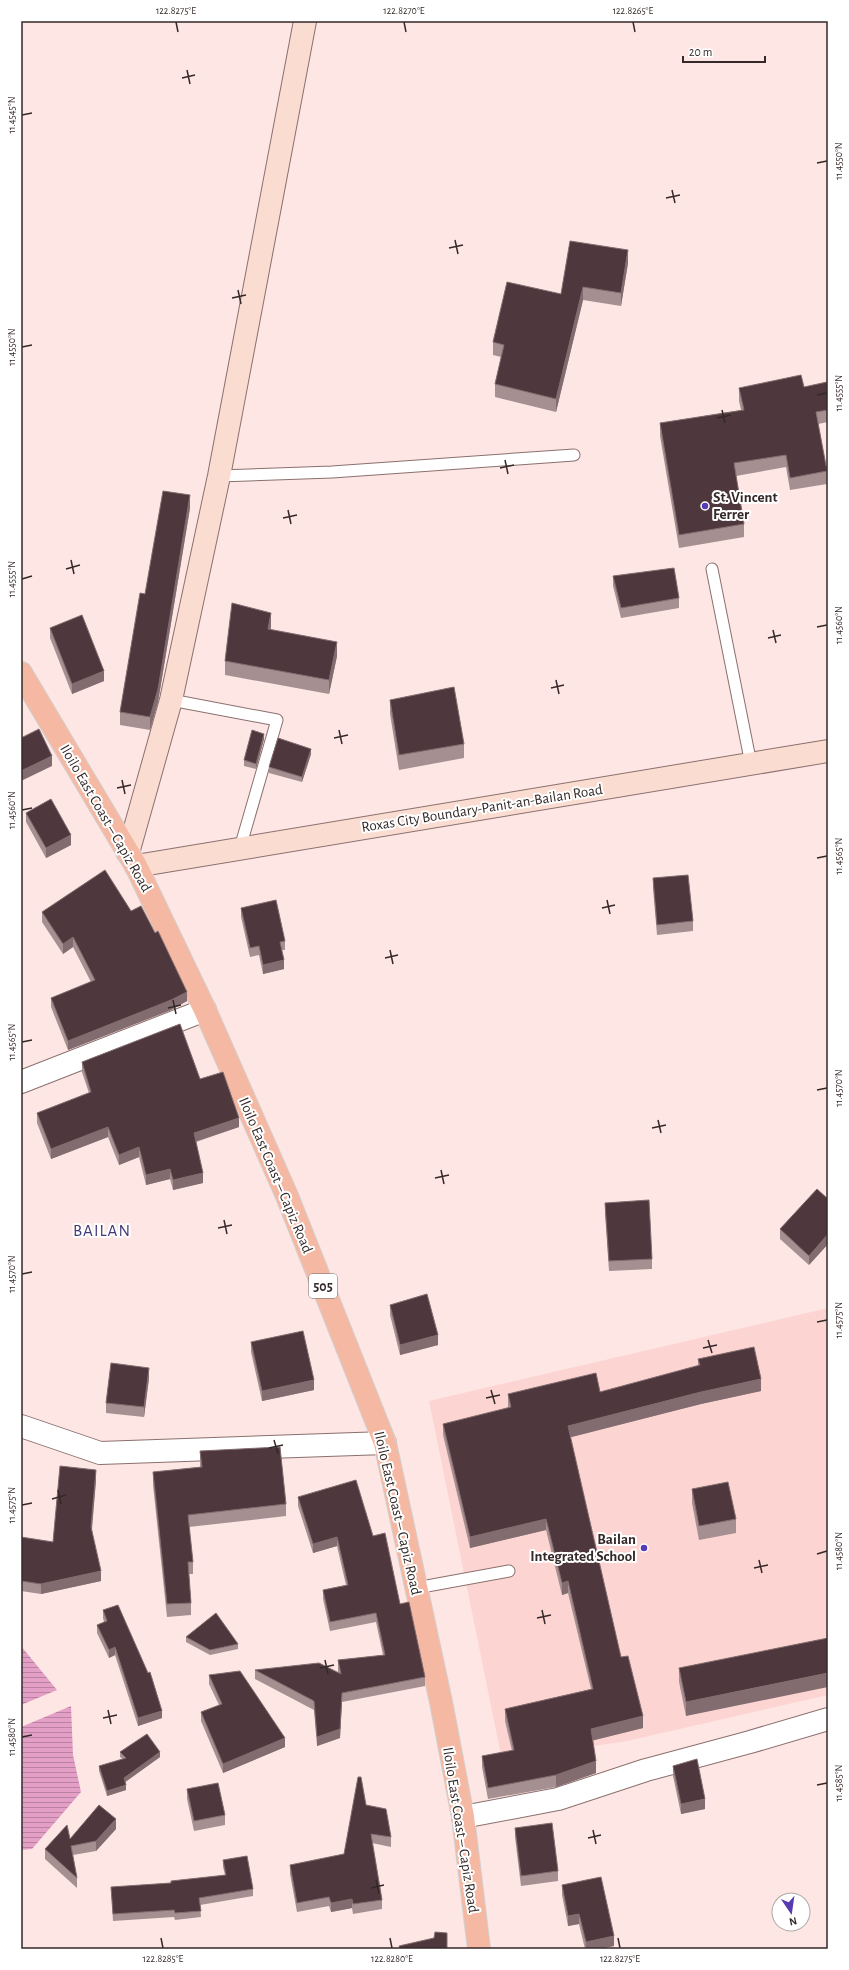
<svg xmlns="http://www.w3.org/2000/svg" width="849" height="1970" font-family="'Alegreya Sans',sans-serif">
	<defs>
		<pattern id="water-rules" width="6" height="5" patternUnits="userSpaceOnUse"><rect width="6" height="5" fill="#e39fc6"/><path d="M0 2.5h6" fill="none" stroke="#b982a1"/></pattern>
	</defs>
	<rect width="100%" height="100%" fill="#fee6e4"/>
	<polygon fill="#fcd5d3" points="828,1308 828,1695 627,1741 502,1760 429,1401"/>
	<g fill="url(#water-rules)">
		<polygon points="21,1646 57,1690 21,1705"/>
		<polygon points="71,1706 73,1755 81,1792 32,1849 21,1850 21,1727"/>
	</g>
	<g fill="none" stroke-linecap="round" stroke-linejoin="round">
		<g stroke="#8a706e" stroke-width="13">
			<g id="lane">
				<polyline points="219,476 332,472 574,455"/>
				<polyline points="712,569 751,764"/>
				<polyline points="171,700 277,720 240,848"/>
				<polyline points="416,1588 509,1571"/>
			</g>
		</g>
		<g stroke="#8a706e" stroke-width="24">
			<g id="street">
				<polyline points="21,1082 205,1010"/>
				<polyline points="21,1426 100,1453 385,1443"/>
				<polyline points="463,1817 558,1799 646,1770 750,1742 828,1719"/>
			</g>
		</g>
		<g stroke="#8a706e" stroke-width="24">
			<g id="secondary">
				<polyline points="128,853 171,700 219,476 305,21"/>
				<polyline points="136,866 828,751"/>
			</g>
		</g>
		<g stroke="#d2d0d0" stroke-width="24">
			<polyline id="primary" points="21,673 136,866 205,1010 287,1196 385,1443 441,1702 463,1817 479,1949"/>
		</g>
		<use href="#lane" stroke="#fff" stroke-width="11"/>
		<use href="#street" stroke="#fff" stroke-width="22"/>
		<use href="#secondary" stroke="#fadcd1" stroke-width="22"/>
		<use href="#primary" stroke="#f5b8a3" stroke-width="22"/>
	</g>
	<g fill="#a68f90">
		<polygon points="628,263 621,306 583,300 556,412 495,397 495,384 501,357 493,355 493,342 561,294"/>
		<polygon points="804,387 828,389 828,422 818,424 827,471 827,484 790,490 786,467 736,476 744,524 744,537 679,548 660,436 660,423 741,410 739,401 739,388"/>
		<polygon points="190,508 158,702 150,730 120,725 120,712 145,594"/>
		<polygon points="613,576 679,598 679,608 621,618 613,586"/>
		<polygon points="271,627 270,629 337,656 329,694 225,675 225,661"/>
		<polygon points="50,628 104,681 72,694 50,638"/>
		<polygon points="390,700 464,744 464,758 399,770 390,714"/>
		<polygon points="264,739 256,769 244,766 244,760"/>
		<polygon points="311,754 302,782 269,773 269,767"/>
		<polygon points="26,813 71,845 46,858 26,822"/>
		<polygon points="653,878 693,921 693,931 657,935 653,888"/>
		<polygon points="241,908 285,941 285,950 282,950 284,969 263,974 259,955 250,957 241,917"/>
		<polygon points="42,912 187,1001 171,1010 68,1050 51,1007 51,998 91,982 73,947 63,954 42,922"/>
		<polygon points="82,1062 200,1079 239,1127 196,1142 203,1183 173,1190 170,1179 146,1185 139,1157 119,1165 108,1137 51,1159 37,1123 37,1113 89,1093 82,1072"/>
		<polygon points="828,1199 828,1244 809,1265 780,1239 780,1229"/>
		<polygon points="605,1203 652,1259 652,1269 609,1271 605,1213"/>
		<polygon points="390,1305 438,1345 400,1355 390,1315"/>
		<polygon points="251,1342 314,1390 262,1401 251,1352"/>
		<polygon points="698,1359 761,1391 701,1404 570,1437 621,1657 643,1728 593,1740 596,1773 556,1787 488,1799 482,1767 482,1756 512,1751 505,1721 505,1709 591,1689 568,1593 562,1595 546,1530 470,1548 443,1435 443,1424 508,1408 508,1394 600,1392 698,1366"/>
		<polygon points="149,1378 144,1417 106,1413 106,1403"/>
		<polygon points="200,1451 286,1504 286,1516 189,1527 193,1562 193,1574 189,1574 191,1603 191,1615 167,1617 153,1485 153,1472 200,1467"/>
		<polygon points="96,1480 92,1530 101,1581 41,1594 21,1591 21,1537 53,1542"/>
		<polygon points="692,1489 736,1519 736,1533 699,1540 692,1503"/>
		<polygon points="298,1497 373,1536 400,1604 425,1677 425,1686 342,1702 340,1738 317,1746 314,1710 255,1679 255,1670 338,1673 338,1660 383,1655 376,1622 330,1631 323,1599 323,1590 346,1585 337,1546 313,1553 298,1506"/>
		<polygon points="103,1610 162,1718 138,1726 115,1655 109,1658 97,1633 97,1625 104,1622 103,1618"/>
		<polygon points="186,1637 238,1644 238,1649 210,1655 186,1642"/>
		<polygon points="828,1638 686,1716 679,1682 679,1668"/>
		<polygon points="209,1675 285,1747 223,1773 201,1721 201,1712 219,1705 209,1684"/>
		<polygon points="120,1752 160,1757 125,1782 126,1790 107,1796 99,1771 99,1766 123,1759 120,1757"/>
		<polygon points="673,1766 705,1809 681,1814 673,1776"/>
		<polygon points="187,1789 225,1815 225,1825 194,1831 187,1799"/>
		<polygon points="366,1805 391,1837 391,1847 372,1843 382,1900 382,1909 353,1914 352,1908 331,1912 329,1906 297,1912 290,1874 290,1865 344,1854"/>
		<polygon points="515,1828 558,1871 558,1881 521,1886 515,1837"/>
		<polygon points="116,1829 96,1851 73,1855 77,1878 77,1888 45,1859 45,1849"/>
		<polygon points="223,1860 253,1889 253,1896 200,1905 201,1917 175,1920 174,1917 113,1921 111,1887 171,1883 225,1875 223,1867"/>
		<polygon points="562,1885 614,1946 599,1949 585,1949 579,1924 568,1926 562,1895"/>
	</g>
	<g fill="#836c6f">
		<polygon points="628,250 628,263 621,306 621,293"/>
		<polygon points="583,287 583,300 556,412 556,399"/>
		<polygon points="190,495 190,508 158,702 150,730 150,717"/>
		<polygon points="271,613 271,627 268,643 268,629"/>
		<polygon points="337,642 337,656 329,694 329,680"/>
		<polygon points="104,671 104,681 72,694 72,684"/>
		<polygon points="264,734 264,739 256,769 256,764"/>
		<polygon points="311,749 311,754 302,782 302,777"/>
		<polygon points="52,756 52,766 21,781 21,771"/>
		<polygon points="71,835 71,845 46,858 46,848"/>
		<polygon points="73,937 73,947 63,954 63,944"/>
		<polygon points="284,960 284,969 263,974 263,965"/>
		<polygon points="187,992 187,1001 171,1010 68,1050 68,1041"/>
		<polygon points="239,1118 239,1127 194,1142 194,1133"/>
		<polygon points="108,1127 108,1137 51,1159 51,1149"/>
		<polygon points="139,1147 139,1157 119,1165 119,1155"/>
		<polygon points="170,1169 170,1179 146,1185 146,1175"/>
		<polygon points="203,1173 203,1183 173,1190 173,1180"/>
		<polygon points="828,1234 828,1244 809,1265 809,1256"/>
		<polygon points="438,1335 438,1345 400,1355 400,1345"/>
		<polygon points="149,1368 149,1378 144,1417 144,1407"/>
		<polygon points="761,1379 761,1391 701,1404 568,1438 568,1426 701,1392"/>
		<polygon points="314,1380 314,1390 262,1401 262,1391"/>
		<polygon points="96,1470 96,1480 91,1537 91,1527"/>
		<polygon points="546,1519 546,1530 470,1548 470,1537"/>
		<polygon points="337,1537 337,1546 313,1553 313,1544"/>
		<polygon points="101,1571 101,1581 41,1594 41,1584"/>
		<polygon points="568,1581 568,1593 562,1595 562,1583"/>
		<polygon points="115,1647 115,1655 109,1658 109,1650"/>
		<polygon points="828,1673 828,1687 686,1716 686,1702"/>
		<polygon points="342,1693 340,1738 317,1746 317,1737"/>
		<polygon points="162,1711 162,1718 138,1726 138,1718"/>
		<polygon points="643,1716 643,1728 591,1741 591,1729"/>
		<polygon points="285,1738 285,1747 223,1773 223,1764"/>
		<polygon points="160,1752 160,1757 124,1783 124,1778"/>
		<polygon points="596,1761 596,1773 556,1787 556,1775"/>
		<polygon points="126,1785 126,1790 107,1796 107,1791"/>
		<polygon points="705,1799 705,1809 681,1814 681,1804"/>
		<polygon points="116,1819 116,1829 96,1851 96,1841"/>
		<polygon points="352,1899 352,1908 331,1912 331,1903"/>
		<polygon points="579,1914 579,1924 568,1926 568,1916"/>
		<polygon points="614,1936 614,1946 599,1949 586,1949 586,1942"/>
	</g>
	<g fill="#4e383d" stroke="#836c6f">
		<polygon points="570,241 628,250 621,293 583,287 556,399 495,384 504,345 493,342 507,282 561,294"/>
		<polygon points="801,375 804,387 827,382 828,389 828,410 816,412 827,471 790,478 786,455 734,463 744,524 679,535 660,423 744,410 739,388"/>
		<polygon points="163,491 190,495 158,689 150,717 120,712 140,593 145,594"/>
		<polygon points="674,568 679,598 621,608 613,576"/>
		<polygon points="232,603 271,613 268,629 337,642 329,680 225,661"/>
		<polygon points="82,615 104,671 72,684 50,628"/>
		<polygon points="454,687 464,744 399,755 390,700"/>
		<polygon points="39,729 52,756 21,771 21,738"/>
		<polygon points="252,730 264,734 256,764 244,760"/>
		<polygon points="278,738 311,749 302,777 269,767"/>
		<polygon points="51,799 71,835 46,848 26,813"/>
		<polygon points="105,870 131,911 141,906 155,933 158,931 187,992 171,1000 68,1041 51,998 95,980 73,937 63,944 42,912"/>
		<polygon points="688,875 693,921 657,925 653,878"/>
		<polygon points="276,900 285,941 280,942 284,960 263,965 259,946 250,948 241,908"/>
		<polygon points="180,1024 200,1079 223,1072 239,1118 194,1133 203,1173 173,1180 170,1169 146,1175 139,1147 119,1155 108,1127 51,1149 37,1113 91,1092 82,1062"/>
		<polygon points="817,1189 828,1199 828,1234 809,1256 780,1229"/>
		<polygon points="649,1200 652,1259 609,1261 605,1203"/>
		<polygon points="427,1294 438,1335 400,1345 390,1305"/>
		<polygon points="303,1331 314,1380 262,1391 251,1342"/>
		<polygon points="754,1347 761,1379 701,1392 568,1426 621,1657 628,1656 643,1716 591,1729 596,1761 556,1775 488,1788 482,1756 514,1750 505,1709 593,1689 568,1581 562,1583 546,1519 470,1537 443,1424 511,1407 508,1394 596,1373 600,1392 700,1365 698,1359"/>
		<polygon points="111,1363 149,1368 144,1407 106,1403"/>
		<polygon points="280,1447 286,1504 188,1515 193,1562 188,1562 191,1603 167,1604 153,1472 202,1467 200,1451"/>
		<polygon points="60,1466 96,1470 91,1527 101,1571 41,1584 21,1581 21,1537 53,1542"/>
		<polygon points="356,1480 373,1536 385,1533 400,1604 409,1602 425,1677 342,1693 340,1729 317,1737 314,1701 255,1670 319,1663 341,1674 338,1660 385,1655 376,1613 330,1622 323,1590 348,1585 337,1537 313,1544 298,1497"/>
		<polygon points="728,1482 736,1519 699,1526 692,1489"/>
		<polygon points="118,1605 148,1673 150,1672 162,1711 138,1718 115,1647 109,1650 97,1625 107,1621 103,1610"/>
		<polygon points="216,1613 238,1644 210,1650 186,1637"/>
		<polygon points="828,1638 828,1673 686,1702 679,1668"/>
		<polygon points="240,1671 285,1738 223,1764 201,1712 222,1704 209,1675"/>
		<polygon points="147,1734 160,1752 124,1778 126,1785 107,1791 99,1766 126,1758 120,1752"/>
		<polygon points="697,1759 705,1799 681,1804 673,1766"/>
		<polygon points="358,1777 361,1777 366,1805 386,1809 391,1837 371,1834 382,1900 353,1904 352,1899 331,1903 329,1897 297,1903 290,1865 344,1854"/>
		<polygon points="218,1783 225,1815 194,1821 187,1789"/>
		<polygon points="99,1805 116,1819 96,1841 71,1846 77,1878 45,1849 67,1825 70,1839"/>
		<polygon points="552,1823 558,1871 521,1876 515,1828"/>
		<polygon points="247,1856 253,1889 199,1898 201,1911 175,1913 174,1910 113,1914 111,1887 171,1883 171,1881 226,1875 223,1860"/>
		<polygon points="601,1877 614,1936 586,1942 579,1914 568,1916 562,1885"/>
		<polygon points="435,1932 447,1933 447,1949 400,1949 399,1946 434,1938"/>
	</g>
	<path fill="none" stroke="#342928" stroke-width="1.5" d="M176,22L178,32M404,22L406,32M633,22L635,32M187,70L190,84M182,78L195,75M22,115L32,113M817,163L827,161M672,190L675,203M666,198L680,195M455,240L458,254M449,248L463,245M238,290L241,304M232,298L246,295M22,347L32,345M817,395L827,393M722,410L725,423M717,418L731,415M505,460L508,474M500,468L514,465M288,510L291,524M283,518L297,515M71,560L74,574M66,569L80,565M22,579L32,576M817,627L827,625M773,630L776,643M768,638L781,635M556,680L559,694M551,688L564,685M339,730L342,744M334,738L348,735M122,780L125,794M117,788L131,785M22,810L32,808M817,858L827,856M607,900L610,914M602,908L615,905M390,950L393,964M385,958L398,955M173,1000L176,1014M168,1008L181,1005M22,1042L32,1040M817,1090L827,1088M658,1120L661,1133M652,1128L666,1125M441,1170L444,1184M435,1178L449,1175M224,1220L227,1234M218,1228L232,1225M22,1274L32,1272M817,1322L827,1320M708,1340L712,1353M703,1348L717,1345M491,1390L495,1404M486,1398L500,1395M274,1440L278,1454M269,1448L283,1445M58,1490L61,1504M52,1499L66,1495M22,1505L32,1503M817,1554L827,1551M759,1560L762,1573M754,1568L768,1565M542,1610L545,1624M537,1618L551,1615M325,1660L328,1674M320,1668L334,1665M108,1710L111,1724M103,1718L117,1715M22,1737L32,1735M817,1785L827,1783M593,1830L596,1844M588,1838L601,1835M376,1880L379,1894M371,1888L384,1885M161,1938L163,1948M390,1938L392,1948M618,1938L620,1948"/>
	<g fill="#563bb3" stroke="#fff" stroke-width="1.5">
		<circle cx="705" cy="506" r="4"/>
		<circle cx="644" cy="1548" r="4"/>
	</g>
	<g text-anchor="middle" stroke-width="4" stroke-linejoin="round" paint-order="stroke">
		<rect fill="#fff" stroke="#716968" stroke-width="1" x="309" y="1274" width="28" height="24" rx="3"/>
		<g font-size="14" font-weight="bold" fill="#342928">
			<text x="323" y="1291">505</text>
		</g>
		<g font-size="15" font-weight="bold" fill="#342928" stroke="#fff" text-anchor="start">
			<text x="713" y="502">St. Vincent<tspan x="713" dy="17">Ferrer</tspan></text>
			<text x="636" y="1544" text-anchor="end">Bailan<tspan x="636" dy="17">Integrated School</tspan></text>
		</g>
		<g font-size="15" fill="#342928" stroke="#fff">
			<text transform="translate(482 808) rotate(-9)" y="5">Roxas City Boundary-Panit-an-Bailan Road</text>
			<text transform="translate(106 818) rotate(60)" y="5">Iloilo East Coast – Capiz Road</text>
			<text transform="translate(276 1175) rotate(67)" y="5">Iloilo East Coast – Capiz Road</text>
			<text transform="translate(398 1513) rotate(77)" y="5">Iloilo East Coast – Capiz Road</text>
			<text transform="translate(461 1830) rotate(81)" y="5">Iloilo East Coast – Capiz Road</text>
		</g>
		<g font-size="17" letter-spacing="1" fill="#423a77" stroke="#fff">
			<text x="102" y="1236">BAILAN</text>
		</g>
	</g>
	<rect width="849" height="1970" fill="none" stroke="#ffffff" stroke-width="44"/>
	<g transform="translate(791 1912) rotate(167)"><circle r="19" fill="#ffffff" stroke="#aea9a9"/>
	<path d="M0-3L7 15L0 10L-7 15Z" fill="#563bb3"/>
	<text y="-6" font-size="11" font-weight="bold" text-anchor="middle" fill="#342928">N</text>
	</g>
	<path d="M683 56v6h82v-6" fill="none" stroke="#342928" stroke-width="2"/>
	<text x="689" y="56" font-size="12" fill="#342928" stroke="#ffffff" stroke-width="3" paint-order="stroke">20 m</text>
	<rect x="22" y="22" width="805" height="1926" fill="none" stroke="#342928" stroke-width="1.5"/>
	<g font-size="10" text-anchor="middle" fill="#342928">
		<text x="176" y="14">122.8275°E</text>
		<text x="404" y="14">122.8270°E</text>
		<text x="633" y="14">122.8265°E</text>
		<text transform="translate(11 115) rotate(-90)" y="4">11.4545°N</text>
		<text transform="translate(838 161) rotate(-90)" y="4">11.4550°N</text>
		<text transform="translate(11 347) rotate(-90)" y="4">11.4550°N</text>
		<text transform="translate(838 393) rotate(-90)" y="4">11.4555°N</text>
		<text transform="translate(11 579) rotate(-90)" y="4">11.4555°N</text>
		<text transform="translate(838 625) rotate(-90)" y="4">11.4560°N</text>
		<text transform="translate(11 810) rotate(-90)" y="4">11.4560°N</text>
		<text transform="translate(838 856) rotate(-90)" y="4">11.4565°N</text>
		<text transform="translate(11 1042) rotate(-90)" y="4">11.4565°N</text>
		<text transform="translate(838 1088) rotate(-90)" y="4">11.4570°N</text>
		<text transform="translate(11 1274) rotate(-90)" y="4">11.4570°N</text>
		<text transform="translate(838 1320) rotate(-90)" y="4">11.4575°N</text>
		<text transform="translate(11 1505) rotate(-90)" y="4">11.4575°N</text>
		<text transform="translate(838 1551) rotate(-90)" y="4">11.4580°N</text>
		<text transform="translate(11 1737) rotate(-90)" y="4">11.4580°N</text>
		<text transform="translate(838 1783) rotate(-90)" y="4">11.4585°N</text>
		<text x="163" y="1962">122.8285°E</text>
		<text x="392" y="1962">122.8280°E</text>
		<text x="620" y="1962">122.8275°E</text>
	</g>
</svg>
